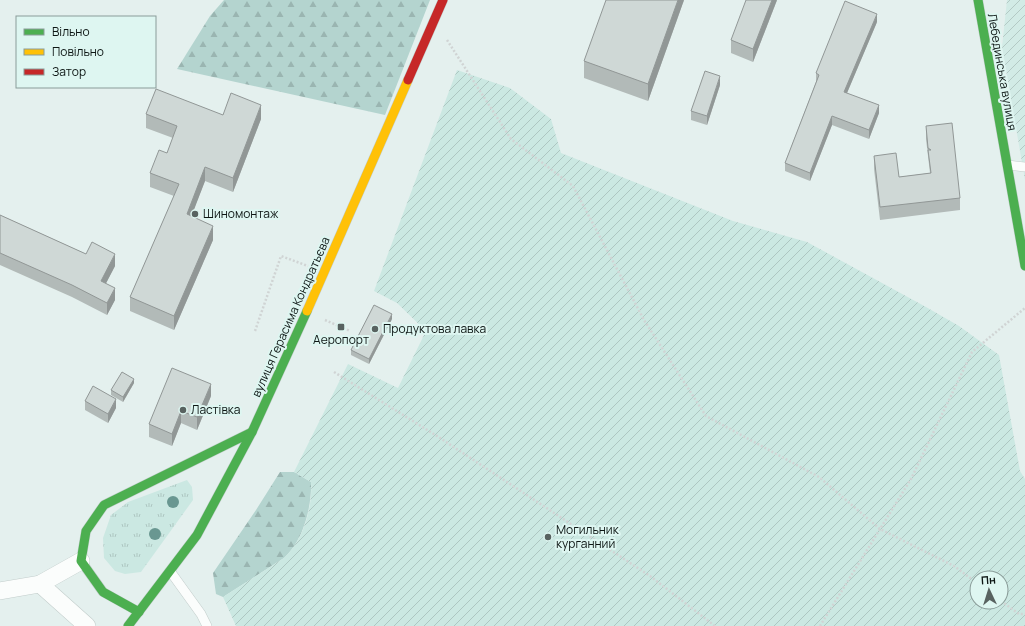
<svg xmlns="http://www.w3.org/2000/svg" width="1025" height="626" font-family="Manrope,sans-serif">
	<defs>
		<pattern id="industrial-furrows" width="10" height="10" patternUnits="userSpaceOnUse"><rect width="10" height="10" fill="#d2ebe6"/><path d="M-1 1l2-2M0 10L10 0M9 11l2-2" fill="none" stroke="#b3c9c4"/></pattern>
		<pattern id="grass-tufts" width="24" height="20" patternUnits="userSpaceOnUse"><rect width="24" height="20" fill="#cbe8e2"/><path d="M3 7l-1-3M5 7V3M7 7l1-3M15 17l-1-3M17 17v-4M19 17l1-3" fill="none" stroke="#adc6c1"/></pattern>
		<pattern id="forest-firs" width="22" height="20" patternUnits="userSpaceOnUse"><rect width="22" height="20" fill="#b4d4cf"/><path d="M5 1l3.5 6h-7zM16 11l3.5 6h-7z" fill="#9ab5b1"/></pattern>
		<pattern id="garden-furrows" width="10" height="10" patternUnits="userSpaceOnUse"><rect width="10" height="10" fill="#cbe8e2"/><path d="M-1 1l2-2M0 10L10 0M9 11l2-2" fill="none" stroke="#adc6c1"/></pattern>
	</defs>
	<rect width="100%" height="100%" fill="#e4f0ee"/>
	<polygon fill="url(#industrial-furrows)" points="1007,0 1025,0 1025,180 1002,47"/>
	<polygon fill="url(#grass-tufts)" points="187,480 192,487 193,500 141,572 125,574 115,571 104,558 103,538 111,515 128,502"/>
	<g fill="url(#forest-firs)">
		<polygon points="224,0 430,0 385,115 177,69 210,16"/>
		<path d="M280,472H294L311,482C312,507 303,541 284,558L223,597L216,594L213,573L256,510Z"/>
	</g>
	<path fill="url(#garden-furrows)" fill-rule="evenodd" d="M457,70L510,88L551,119L561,153L733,221L807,242L926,307L959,326L999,355L1020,471L1025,479V626H236L223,597L284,558C303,541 313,507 311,482L294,472L348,364L398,388L426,331L397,303L374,291ZM977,578H1001V602H977Z"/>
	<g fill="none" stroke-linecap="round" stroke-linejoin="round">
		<g stroke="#c2cdcb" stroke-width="10">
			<g id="lane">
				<polyline points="1008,165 1025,167"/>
				<polyline points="170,571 201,614 207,626"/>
			</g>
		</g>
		<g stroke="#c2cdcb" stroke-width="18">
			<g id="street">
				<polyline points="40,584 87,626"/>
				<polyline points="0,591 40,584 81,561"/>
			</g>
		</g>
		<g stroke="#c2cdcb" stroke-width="10">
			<g id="fast">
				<polyline points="978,0 1025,266"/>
				<polyline points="139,612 103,592 81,561 86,531 104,505 252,432"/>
				<polyline points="128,626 197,535 252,432 307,311"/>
			</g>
		</g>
		<g stroke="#c2cdcb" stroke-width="10">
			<polyline id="slow" points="307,311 408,80"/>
		</g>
		<g stroke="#c2cdcb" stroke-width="10">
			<polyline id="jam" points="408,80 443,0"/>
		</g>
		<g stroke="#d0d4d4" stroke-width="2.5" stroke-dasharray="2 2" stroke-linecap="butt">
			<polyline points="447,40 511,139 573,186 644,320 706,416 819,477 880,529 954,566 977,583"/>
			<polyline points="325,320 350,331"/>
			<polyline points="255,331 281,256 308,266"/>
			<polyline points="334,372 437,436 650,576 715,626"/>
			<polyline points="1001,601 1019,614 1025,614"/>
			<polyline points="820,626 911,479 972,352 1025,308"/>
		</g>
		<use href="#lane" stroke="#fbfdfc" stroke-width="9"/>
		<use href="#street" stroke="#fbfdfc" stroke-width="17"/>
		<use href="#fast" stroke="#4caf50" stroke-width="9"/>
		<use href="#slow" stroke="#ffc107" stroke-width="9"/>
		<use href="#jam" stroke="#c62828" stroke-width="9"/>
	</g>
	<g fill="#699791">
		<circle cx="173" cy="502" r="6"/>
		<circle cx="155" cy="534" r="6"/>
	</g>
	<g fill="#b2bab8">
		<polygon points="684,0 648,101 584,78 584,61"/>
		<polygon points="777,0 753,62 731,53 731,40"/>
		<polygon points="877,22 847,93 879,113 869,139 832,125 810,181 785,171 785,163 816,82 816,73"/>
		<polygon points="720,85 707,125 691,120 691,111"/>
		<polygon points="146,114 223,115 261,119 233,192 205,181 191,216 213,240 174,330 130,311 130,297 174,196 150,187 150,173 167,153 173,138 146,128"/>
		<polygon points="926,126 960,198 960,210 880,220 874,169 874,156 899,177 930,173 926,139"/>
		<polygon points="0,215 86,254 115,266 106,283 115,300 107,315 72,297 0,265"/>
		<polygon points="392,319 369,364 351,355 351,350"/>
		<polygon points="134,383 123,402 111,395 111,390"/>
		<polygon points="211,396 197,430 181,423 172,446 149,437 149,424"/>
		<polygon points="85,401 116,408 108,423 85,410"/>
	</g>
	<g fill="#919796">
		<polygon points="678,0 684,0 648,101 648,84"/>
		<polygon points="772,0 777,0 753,62 753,49"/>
		<polygon points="877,14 877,22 844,100 844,92"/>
		<polygon points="720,76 720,85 707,125 707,116"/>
		<polygon points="261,105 261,119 233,192 233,178"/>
		<polygon points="879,105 879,113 869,139 869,130"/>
		<polygon points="832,116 832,125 810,181 810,173"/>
		<polygon points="205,167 205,181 187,228 187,214"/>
		<polygon points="213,226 213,240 174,330 174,316"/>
		<polygon points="115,254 115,266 101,293 101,281"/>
		<polygon points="115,288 115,300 107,315 107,303"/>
		<polygon points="392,314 392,319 369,364 369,359"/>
		<polygon points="134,379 134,383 123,402 123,397"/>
		<polygon points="211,384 211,396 197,430 197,417"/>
		<polygon points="116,399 116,408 108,423 108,414"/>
		<polygon points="181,411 181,423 172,446 172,434"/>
	</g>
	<g fill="#cfd8d6" stroke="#919796">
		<polygon points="606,0 678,0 648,84 584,61"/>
		<polygon points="746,0 772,0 753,49 731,40"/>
		<polygon points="845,1 877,14 844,92 879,105 869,130 832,116 810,173 785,163 819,75 816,73"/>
		<polygon points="705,71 720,76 707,116 691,111"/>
		<polygon points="156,89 223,115 231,93 261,105 233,178 205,167 187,214 213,226 174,316 130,297 179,184 150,173 159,150 167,153 177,126 146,114"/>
		<polygon points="952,123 960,198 880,207 874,156 896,153 899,177 931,173 928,150 931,150 928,148 926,126"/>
		<polygon points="0,215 86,254 92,242 115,254 101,281 115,288 107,303 72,285 0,253"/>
		<polygon points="374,305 392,314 369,359 351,350"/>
		<polygon points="172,368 211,384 197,417 181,411 172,434 149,424"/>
		<polygon points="122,372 134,379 123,397 111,390"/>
		<polygon points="93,386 116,399 108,414 85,401"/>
	</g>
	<g fill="#586260" stroke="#def6f1" stroke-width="1.5">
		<circle cx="195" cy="214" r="4"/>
		<rect x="337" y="323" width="8" height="8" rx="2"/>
		<circle cx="375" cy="329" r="4"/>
		<circle cx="183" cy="410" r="4"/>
		<circle cx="548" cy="537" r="4"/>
	</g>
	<g text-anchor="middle" stroke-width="4" stroke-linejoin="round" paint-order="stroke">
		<g font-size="12" fill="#0d1614" stroke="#def6f1">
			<text transform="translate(1002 72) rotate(80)" y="4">Лебединська вулиця</text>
			<text transform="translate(291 317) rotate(-66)" y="4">вулиця Герасима Кондратьєва</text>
		</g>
		<g font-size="12" fill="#0d1614" stroke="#def6f1" text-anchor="start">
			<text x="203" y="218">Шиномонтаж</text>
			<text x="383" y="333">Продуктова лавка</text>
			<text x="341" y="344" text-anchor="middle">Аеропорт</text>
			<text x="191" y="414">Ластівка</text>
			<text x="556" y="534">Могильник<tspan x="556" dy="14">курганний</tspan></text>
		</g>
	</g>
	<rect x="16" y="16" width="140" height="72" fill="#def6f1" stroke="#8a9c99"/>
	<rect x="24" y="29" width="20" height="6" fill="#4caf50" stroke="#8a9c99"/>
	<text x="52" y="36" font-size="12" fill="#0d1614">Вільно</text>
	<rect x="24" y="49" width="20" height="6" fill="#ffc107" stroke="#8a9c99"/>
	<text x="52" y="56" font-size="12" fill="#0d1614">Повільно</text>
	<rect x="24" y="69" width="20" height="6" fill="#c62828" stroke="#8a9c99"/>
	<text x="52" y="76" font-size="12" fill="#0d1614">Затор</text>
	<g transform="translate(989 590) rotate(356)"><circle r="19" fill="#def6f1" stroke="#8a9c99"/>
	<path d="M0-3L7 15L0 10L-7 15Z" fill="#586260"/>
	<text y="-6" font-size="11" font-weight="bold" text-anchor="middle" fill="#0d1614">Пн</text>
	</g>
</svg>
